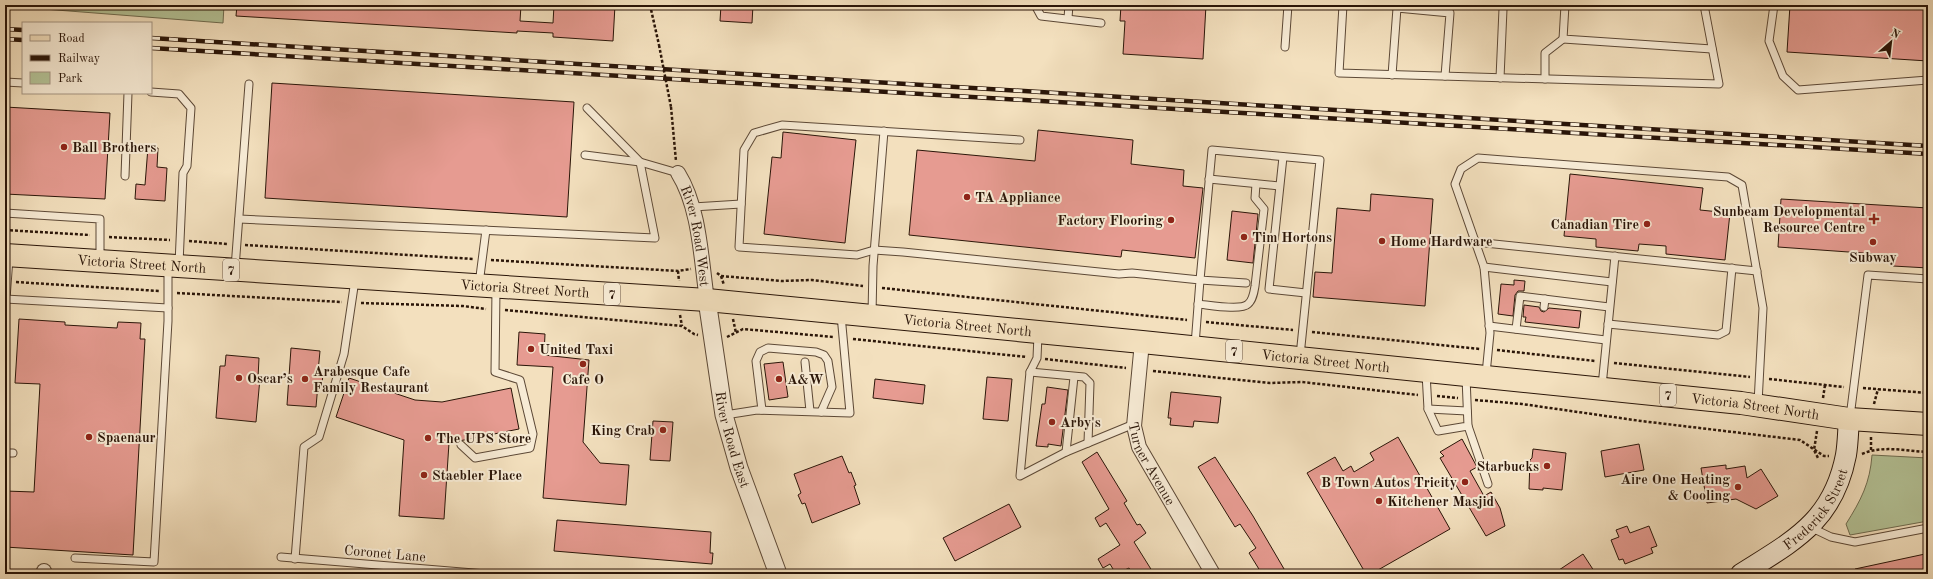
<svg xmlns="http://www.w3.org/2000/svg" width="1933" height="579" font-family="'Old Standard TT',serif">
	<rect width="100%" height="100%" fill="#f3e0be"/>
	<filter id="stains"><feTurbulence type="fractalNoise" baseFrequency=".005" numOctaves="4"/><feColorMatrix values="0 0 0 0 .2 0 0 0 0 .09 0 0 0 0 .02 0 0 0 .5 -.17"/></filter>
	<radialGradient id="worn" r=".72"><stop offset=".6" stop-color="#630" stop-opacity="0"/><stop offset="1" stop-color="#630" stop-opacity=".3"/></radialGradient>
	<g fill="#b4c397" stroke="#6f6c50">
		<polygon points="5,5 224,5 223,23 5,6"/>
		<path d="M1872,455L1928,458V521L1850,535L1846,524C1861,500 1870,483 1872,455Z"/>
	</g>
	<g fill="#e69b91" stroke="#2a1508">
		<polygon points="237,5 521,5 520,21 553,23 554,5 615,5 613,41 553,37 553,33 517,31 517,33 236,16"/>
		<polygon points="721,5 753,5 752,23 720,21"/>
		<polygon points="1121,5 1206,5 1203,59 1123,54 1125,21 1120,21"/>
		<polygon points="1790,5 1928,5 1928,61 1787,52"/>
		<polygon points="272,83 574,102 567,217 265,198"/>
		<polygon points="5,107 110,113 105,199 5,194"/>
		<polygon points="1038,130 1133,140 1131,164 1184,170 1183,186 1203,188 1195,258 1122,250 1121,257 909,235 917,150 1035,161"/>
		<polygon points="783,132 856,140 845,243 764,234 772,157 781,158"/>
		<polygon points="148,147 158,148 157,167 167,168 165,201 135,199 136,184 145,185"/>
		<polygon points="1570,174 1703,188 1700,210 1730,213 1725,260 1666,254 1666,246 1639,244 1638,251 1596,247 1596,239 1564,236"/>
		<polygon points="1371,194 1433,199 1425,306 1313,297 1315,272 1332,273 1337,208 1370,211"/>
		<polygon points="1781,199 1928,208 1928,268 1893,266 1894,260 1877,259 1877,254 1778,247"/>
		<polygon points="1232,211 1258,214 1253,263 1227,260"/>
		<polygon points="1514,280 1525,281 1524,291 1518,291 1515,295 1513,316 1498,314 1501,284 1514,285"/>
		<polygon points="1524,305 1539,307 1541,311 1544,312 1549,308 1581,311 1579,328 1525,322 1526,317 1523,317"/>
		<polygon points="19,319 65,322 65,325 117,328 118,322 141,323 140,339 145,339 133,555 5,547 5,491 34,492 40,384 15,383"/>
		<polygon points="519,332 545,334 544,355 589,360 583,442 600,463 629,465 626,505 543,498 553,367 517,365"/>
		<polygon points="291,348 320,351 318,372 323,373 322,385 318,384 316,407 287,405"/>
		<polygon points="226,355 259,358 258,378 260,378 256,422 216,418 220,366 225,366"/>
		<polygon points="783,362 788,397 769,400 764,364"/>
		<polygon points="987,377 1012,379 1008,421 983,419"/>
		<polygon points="349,378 415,400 442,402 511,388 519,429 449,443 444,519 399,516 404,440 336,417"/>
		<polygon points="875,379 925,385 923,404 873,398"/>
		<polygon points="1047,387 1068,390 1061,446 1048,444 1048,447 1036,446 1042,404 1045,404"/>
		<polygon points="1171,392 1221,397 1218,423 1194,421 1193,427 1170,425 1171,418 1168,418"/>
		<polygon points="653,421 673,422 670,461 650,460"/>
		<polygon points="1398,437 1450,529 1378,570 1381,574 1366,574 1307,473 1335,457 1343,471 1351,466 1354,472 1374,460 1370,453"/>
		<polygon points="1462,439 1477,467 1470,471 1484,496 1491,492 1500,508 1505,526 1486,536 1440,458 1444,456 1440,452"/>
		<polygon points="1639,444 1644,470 1605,477 1601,451"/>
		<polygon points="1533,449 1566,453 1562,490 1543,488 1543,490 1529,489 1530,460 1532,458"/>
		<polygon points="1097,452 1127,501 1124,503 1137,525 1140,524 1146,533 1134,542 1154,574 1127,574 1131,571 1129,568 1116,574 1110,564 1103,568 1098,559 1120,545 1106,523 1100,527 1095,518 1109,509 1082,462"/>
		<polygon points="842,456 849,473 851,472 856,485 854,486 860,504 812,523 805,503 802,504 798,495 801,493 794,474"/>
		<polygon points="1215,457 1253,516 1287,574 1262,574 1249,553 1256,548 1240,524 1235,527 1198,467"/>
		<polygon points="1726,465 1726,469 1745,466 1747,478 1761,469 1778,496 1756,509 1736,499 1707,503 1701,468"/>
		<polygon points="1009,504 1021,527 955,561 943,538"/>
		<polygon points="557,520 711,532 710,553 713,553 712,564 554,551"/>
		<polygon points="1627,526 1630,533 1649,526 1657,546 1651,548 1653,553 1625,564 1623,559 1619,560 1611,540 1619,537 1616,530"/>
		<polygon points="1583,554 1596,574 1553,574"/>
		<polygon points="1925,554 1928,574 1856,574 1855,569"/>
	</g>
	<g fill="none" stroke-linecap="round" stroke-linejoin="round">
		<g stroke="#5c4836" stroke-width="9">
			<g id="service">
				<polyline points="1035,5 1041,16 1101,23"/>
				<polyline points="1343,5 1339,73 1719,84 1704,5"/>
				<polyline points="1565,5 1563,39 1712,49"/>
				<polyline points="1774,5 1769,41 1783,76 1798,90 1928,80"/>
				<polyline points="1068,18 1069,5"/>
				<polyline points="1285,47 1288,5"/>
				<polyline points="1392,75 1397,8 1450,13 1445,76"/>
				<polyline points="1500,78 1503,9"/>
				<polyline points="1545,79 1545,53 1563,39"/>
				<polyline points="5,82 23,83"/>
				<polyline points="151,92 179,94 191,108 187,166 183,173 179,264"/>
				<polyline points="1020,140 782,125 754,133 744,150 739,247 857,255 874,250 903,252 1119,274 1132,273 1200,280 1195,345"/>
				<polyline points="585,155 640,162 678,173"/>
				<polyline points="1283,157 1269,289 1306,293"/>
				<polyline points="125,176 128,93"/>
				<polyline points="1209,179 1279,186"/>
				<polyline points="693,207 741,204"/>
				<polyline points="5,213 100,219 100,259"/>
				<polyline points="239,219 655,238 640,162 587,108"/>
				<polyline points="1475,242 1757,271"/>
				<polyline points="1484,267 1612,282"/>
				<polyline points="235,268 249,84"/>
				<polyline points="1246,283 1200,280 1212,150 1320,160 1300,356"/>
				<polyline points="479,284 486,230"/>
				<polyline points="5,299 168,308"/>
				<polyline points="6,299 9,258"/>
				<path d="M1198,304C1209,305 1241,311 1248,304C1253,300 1254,292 1255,286L1264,209L1255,198L1256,184"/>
				<polyline points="1544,307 1545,299"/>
				<polyline points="872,314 873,266 884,131"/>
				<polyline points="1608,324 1718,335 1726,331 1732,268"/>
				<polyline points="1489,326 1606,340"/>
				<polyline points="1516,329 1520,296 1609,307"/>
				<polyline points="1038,335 1037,358 1030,372 1020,476 1066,452 1134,424"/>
				<polyline points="805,362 810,411"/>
				<polyline points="1030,372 1084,377 1090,383 1088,443"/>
				<polyline points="1426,373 1428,409 1438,431 1468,426 1466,377"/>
				<polyline points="1486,374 1490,333 1484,267 1455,184 1461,169 1478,158 1728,177 1742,185 1763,308 1758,403"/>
				<polyline points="1602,386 1615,256"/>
				<polyline points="1428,409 1467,411"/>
				<polyline points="762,410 756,361 760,352 768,348 816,352 824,355 828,361 832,387 821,412"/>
				<polyline points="725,415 757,410 850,413 841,315"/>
				<polyline points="1850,417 1868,275 1928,279"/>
				<polyline points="1468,426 1488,484"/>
				<polyline points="461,445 475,458 530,448 533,434 520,380 495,372 496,289"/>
				<polyline points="1066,452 1074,377"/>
				<polyline points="5,453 13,453"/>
				<polyline points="1810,527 1831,537 1855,542 1928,528"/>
				<polyline points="281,557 486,574"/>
				<polyline points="75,558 154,562 168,321 168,268"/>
				<polyline points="295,559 304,447 319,437 344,354 355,280"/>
			</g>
		</g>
		<g stroke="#5c4836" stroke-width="16">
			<g id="minor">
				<path id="s1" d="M678,173C700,208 701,260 707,300"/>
				<path id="s2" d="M1142,342L1134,426L1139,447L1213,574"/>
				<polyline points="44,574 44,571"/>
			</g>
		</g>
		<g stroke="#5c4836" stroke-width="19">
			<g id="tertiary">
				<path id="s3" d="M707,300L724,415L739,468L778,574"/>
			</g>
		</g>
		<g stroke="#2a1508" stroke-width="22">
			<g id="secondary">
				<path id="s4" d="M1741,574C1793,541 1833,522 1846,455C1848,443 1848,431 1849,419"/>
			</g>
		</g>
		<g stroke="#2a1508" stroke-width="24">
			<g id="primary">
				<path id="s5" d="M5,255L707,300L1142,342L1741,403L1849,419L1928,424"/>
			</g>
		</g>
		<g stroke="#2a1508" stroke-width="2.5" stroke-dasharray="3 2" stroke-linecap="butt">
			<polyline points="650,5 659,45"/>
			<polyline points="671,107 676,161"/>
			<polyline points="5,230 90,235"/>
			<polyline points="109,237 170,240"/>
			<polyline points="189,241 228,244"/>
			<polyline points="245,245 474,259"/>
			<polyline points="491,260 678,271 691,269"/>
			<polyline points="678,271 679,281"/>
			<polyline points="717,273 721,276 782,281 812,280 863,286"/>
			<polyline points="721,276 724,285"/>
			<polyline points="16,282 159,291"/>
			<polyline points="882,288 1187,320"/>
			<polyline points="177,293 342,302"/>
			<polyline points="361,303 463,306 486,309"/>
			<polyline points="505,310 682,326 694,334 698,335"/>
			<polyline points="680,315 682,326"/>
			<polyline points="733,319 736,333"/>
			<polyline points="1206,322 1293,330"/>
			<polyline points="1312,332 1480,349"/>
			<polyline points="727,337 743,329 834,337"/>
			<polyline points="853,339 1027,357"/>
			<polyline points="1497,350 1595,361"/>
			<polyline points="1045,359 1126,368"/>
			<polyline points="1614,363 1750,377"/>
			<polyline points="1153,371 1270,383 1302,382 1418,395"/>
			<polyline points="1769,379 1844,387"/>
			<polyline points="1863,388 1928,393"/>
			<polyline points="1437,396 1458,398"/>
			<polyline points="1823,398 1825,385"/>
			<polyline points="1475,400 1522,404 1641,421 1800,440 1824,456 1829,456"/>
			<polyline points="1874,404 1878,389"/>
			<polyline points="1817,431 1814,450 1818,458"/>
			<polyline points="1871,450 1871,436"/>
			<path d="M1862,454C1882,445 1906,451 1928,452"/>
		</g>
		<use href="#service" stroke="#f7ebd5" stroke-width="7"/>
		<use href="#minor" stroke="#f7ebd5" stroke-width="14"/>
		<use href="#tertiary" stroke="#f7ebd5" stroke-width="17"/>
		<use href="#secondary" stroke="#f7ebd5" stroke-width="20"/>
		<use href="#primary" stroke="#f3e0be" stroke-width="22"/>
		<g stroke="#2a1508" stroke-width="4.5">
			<g id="rail">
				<polyline points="5,29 23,30"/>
				<polyline points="151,38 1928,146"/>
				<polyline points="5,39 23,40"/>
				<polyline points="151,48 1928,154"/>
			</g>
		</g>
		<use href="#rail" stroke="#f7ebd5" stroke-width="3" stroke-dasharray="9" stroke-linecap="butt"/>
		<polyline stroke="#2a1508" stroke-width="2.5" stroke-dasharray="3 2" stroke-linecap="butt" points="659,45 671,107"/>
	</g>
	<g fill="#8f2418" stroke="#f7ebd5" stroke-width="1.5">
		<circle cx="64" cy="147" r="4"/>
		<circle cx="967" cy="197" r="4"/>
		<path d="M1872 213h4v4h4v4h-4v4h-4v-4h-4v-4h4z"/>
		<circle cx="1171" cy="220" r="4"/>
		<circle cx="1647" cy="224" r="4"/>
		<circle cx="1244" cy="237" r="4"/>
		<circle cx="1382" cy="241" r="4"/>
		<circle cx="1873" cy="242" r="4"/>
		<circle cx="531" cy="349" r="4"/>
		<circle cx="583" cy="364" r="4"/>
		<circle cx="239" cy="378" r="4"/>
		<circle cx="305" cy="379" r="4"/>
		<circle cx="779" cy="379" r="4"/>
		<circle cx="1052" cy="422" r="4"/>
		<circle cx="663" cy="430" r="4"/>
		<circle cx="89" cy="437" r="4"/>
		<circle cx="428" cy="438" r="4"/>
		<circle cx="1547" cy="466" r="4"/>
		<circle cx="424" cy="475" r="4"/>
		<circle cx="1465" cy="482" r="4"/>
		<circle cx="1738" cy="487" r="4"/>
		<circle cx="1379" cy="501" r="4"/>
	</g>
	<g text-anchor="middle" stroke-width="4" stroke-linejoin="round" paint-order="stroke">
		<g fill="#f7ebd5" stroke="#685546" stroke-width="1">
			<rect x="223" y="259" width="16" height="22" rx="3"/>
			<rect x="604" y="283" width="16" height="22" rx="3"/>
			<rect x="1226" y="340" width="16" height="22" rx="3"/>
			<rect x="1660" y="384" width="16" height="22" rx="3"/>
		</g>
		<g font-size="13" font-weight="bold" fill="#2a1508">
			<text x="231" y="275">7</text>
			<text x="612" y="299">7</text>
			<text x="1234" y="356">7</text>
			<text x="1668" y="400">7</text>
		</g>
		<g font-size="14" font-weight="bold" fill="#2a1508" stroke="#f7ebd5" text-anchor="start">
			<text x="72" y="152">Ball Brothers</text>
			<text x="975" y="202">TA Appliance</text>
			<text x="1865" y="216" text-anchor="end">Sunbeam Developmental<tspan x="1865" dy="16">Resource Centre</tspan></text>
			<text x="1163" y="225" text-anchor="end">Factory Flooring</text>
			<text x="1639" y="229" text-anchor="end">Canadian Tire</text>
			<text x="1252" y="242">Tim Hortons</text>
			<text x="1390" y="246">Home Hardware</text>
			<text x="1873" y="262" text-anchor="middle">Subway</text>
			<text x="539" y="354">United Taxi</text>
			<text x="313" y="376">Arabesque Cafe<tspan x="313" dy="16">Family Restaurant</tspan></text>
			<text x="247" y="383">Oscar’s</text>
			<text x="583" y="384" text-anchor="middle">Cafe O</text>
			<text x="787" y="384">A&amp;W</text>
			<text x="1060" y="427">Arby's</text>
			<text x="655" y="435" text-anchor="end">King Crab</text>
			<text x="97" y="442">Spaenaur</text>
			<text x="436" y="443">The UPS Store</text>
			<text x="1539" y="471" text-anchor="end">Starbucks</text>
			<text x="432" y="480">Staebler Place</text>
			<text x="1730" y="484" text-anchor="end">Aire One Heating<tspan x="1730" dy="16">&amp; Cooling</tspan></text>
			<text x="1457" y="487" text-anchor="end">B Town Autos Tricity</text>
			<text x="1387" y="506">Kitchener Masjid</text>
		</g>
		<g font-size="14" fill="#2a1508" stroke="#f7ebd5">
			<text dy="5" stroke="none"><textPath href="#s1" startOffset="66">River Road West</textPath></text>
			<text dy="5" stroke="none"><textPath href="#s5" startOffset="137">Victoria Street North</textPath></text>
			<text dy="5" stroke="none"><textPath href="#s5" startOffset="521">Victoria Street North</textPath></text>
			<text dy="5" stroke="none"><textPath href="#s5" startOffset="965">Victoria Street North</textPath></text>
			<text dy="5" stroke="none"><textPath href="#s5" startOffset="1325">Victoria Street North</textPath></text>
			<text dy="5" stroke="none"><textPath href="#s5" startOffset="1757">Victoria Street North</textPath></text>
			<text dy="5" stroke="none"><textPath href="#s3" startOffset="142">River Road East</textPath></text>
			<text dy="5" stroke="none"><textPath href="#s2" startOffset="126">Turner Avenue</textPath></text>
			<text dy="5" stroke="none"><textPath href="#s4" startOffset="101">Frederick Street</textPath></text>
			<text transform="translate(385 553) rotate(5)" y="5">Coronet Lane</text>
		</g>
	</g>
	<rect width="1933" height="579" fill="none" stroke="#f3e0be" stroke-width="20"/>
	<rect x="6" y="6" width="1921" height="567" fill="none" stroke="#2a1508" stroke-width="2"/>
	<rect x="10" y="10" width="1913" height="559" fill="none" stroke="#2a1508"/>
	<rect x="22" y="22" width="130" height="72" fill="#f7ebd5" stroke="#a59583"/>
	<rect x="30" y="35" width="20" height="6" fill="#f3e0be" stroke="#a59583"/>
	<text x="58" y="42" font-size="12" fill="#2a1508">Road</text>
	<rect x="30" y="55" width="20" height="6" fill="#2a1508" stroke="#a59583"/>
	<text x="58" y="62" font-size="12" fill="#2a1508">Railway</text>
	<rect x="30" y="72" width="20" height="12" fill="#b4c397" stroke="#a59583"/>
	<text x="58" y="82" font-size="12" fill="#2a1508">Park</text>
	<g transform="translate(1891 42) rotate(28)" stroke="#f7ebd5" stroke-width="3" paint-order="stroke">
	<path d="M0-3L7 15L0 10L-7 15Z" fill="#2a1508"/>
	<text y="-6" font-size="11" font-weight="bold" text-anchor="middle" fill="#2a1508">N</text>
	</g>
	<rect width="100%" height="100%" filter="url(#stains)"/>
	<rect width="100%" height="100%" fill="url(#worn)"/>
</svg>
